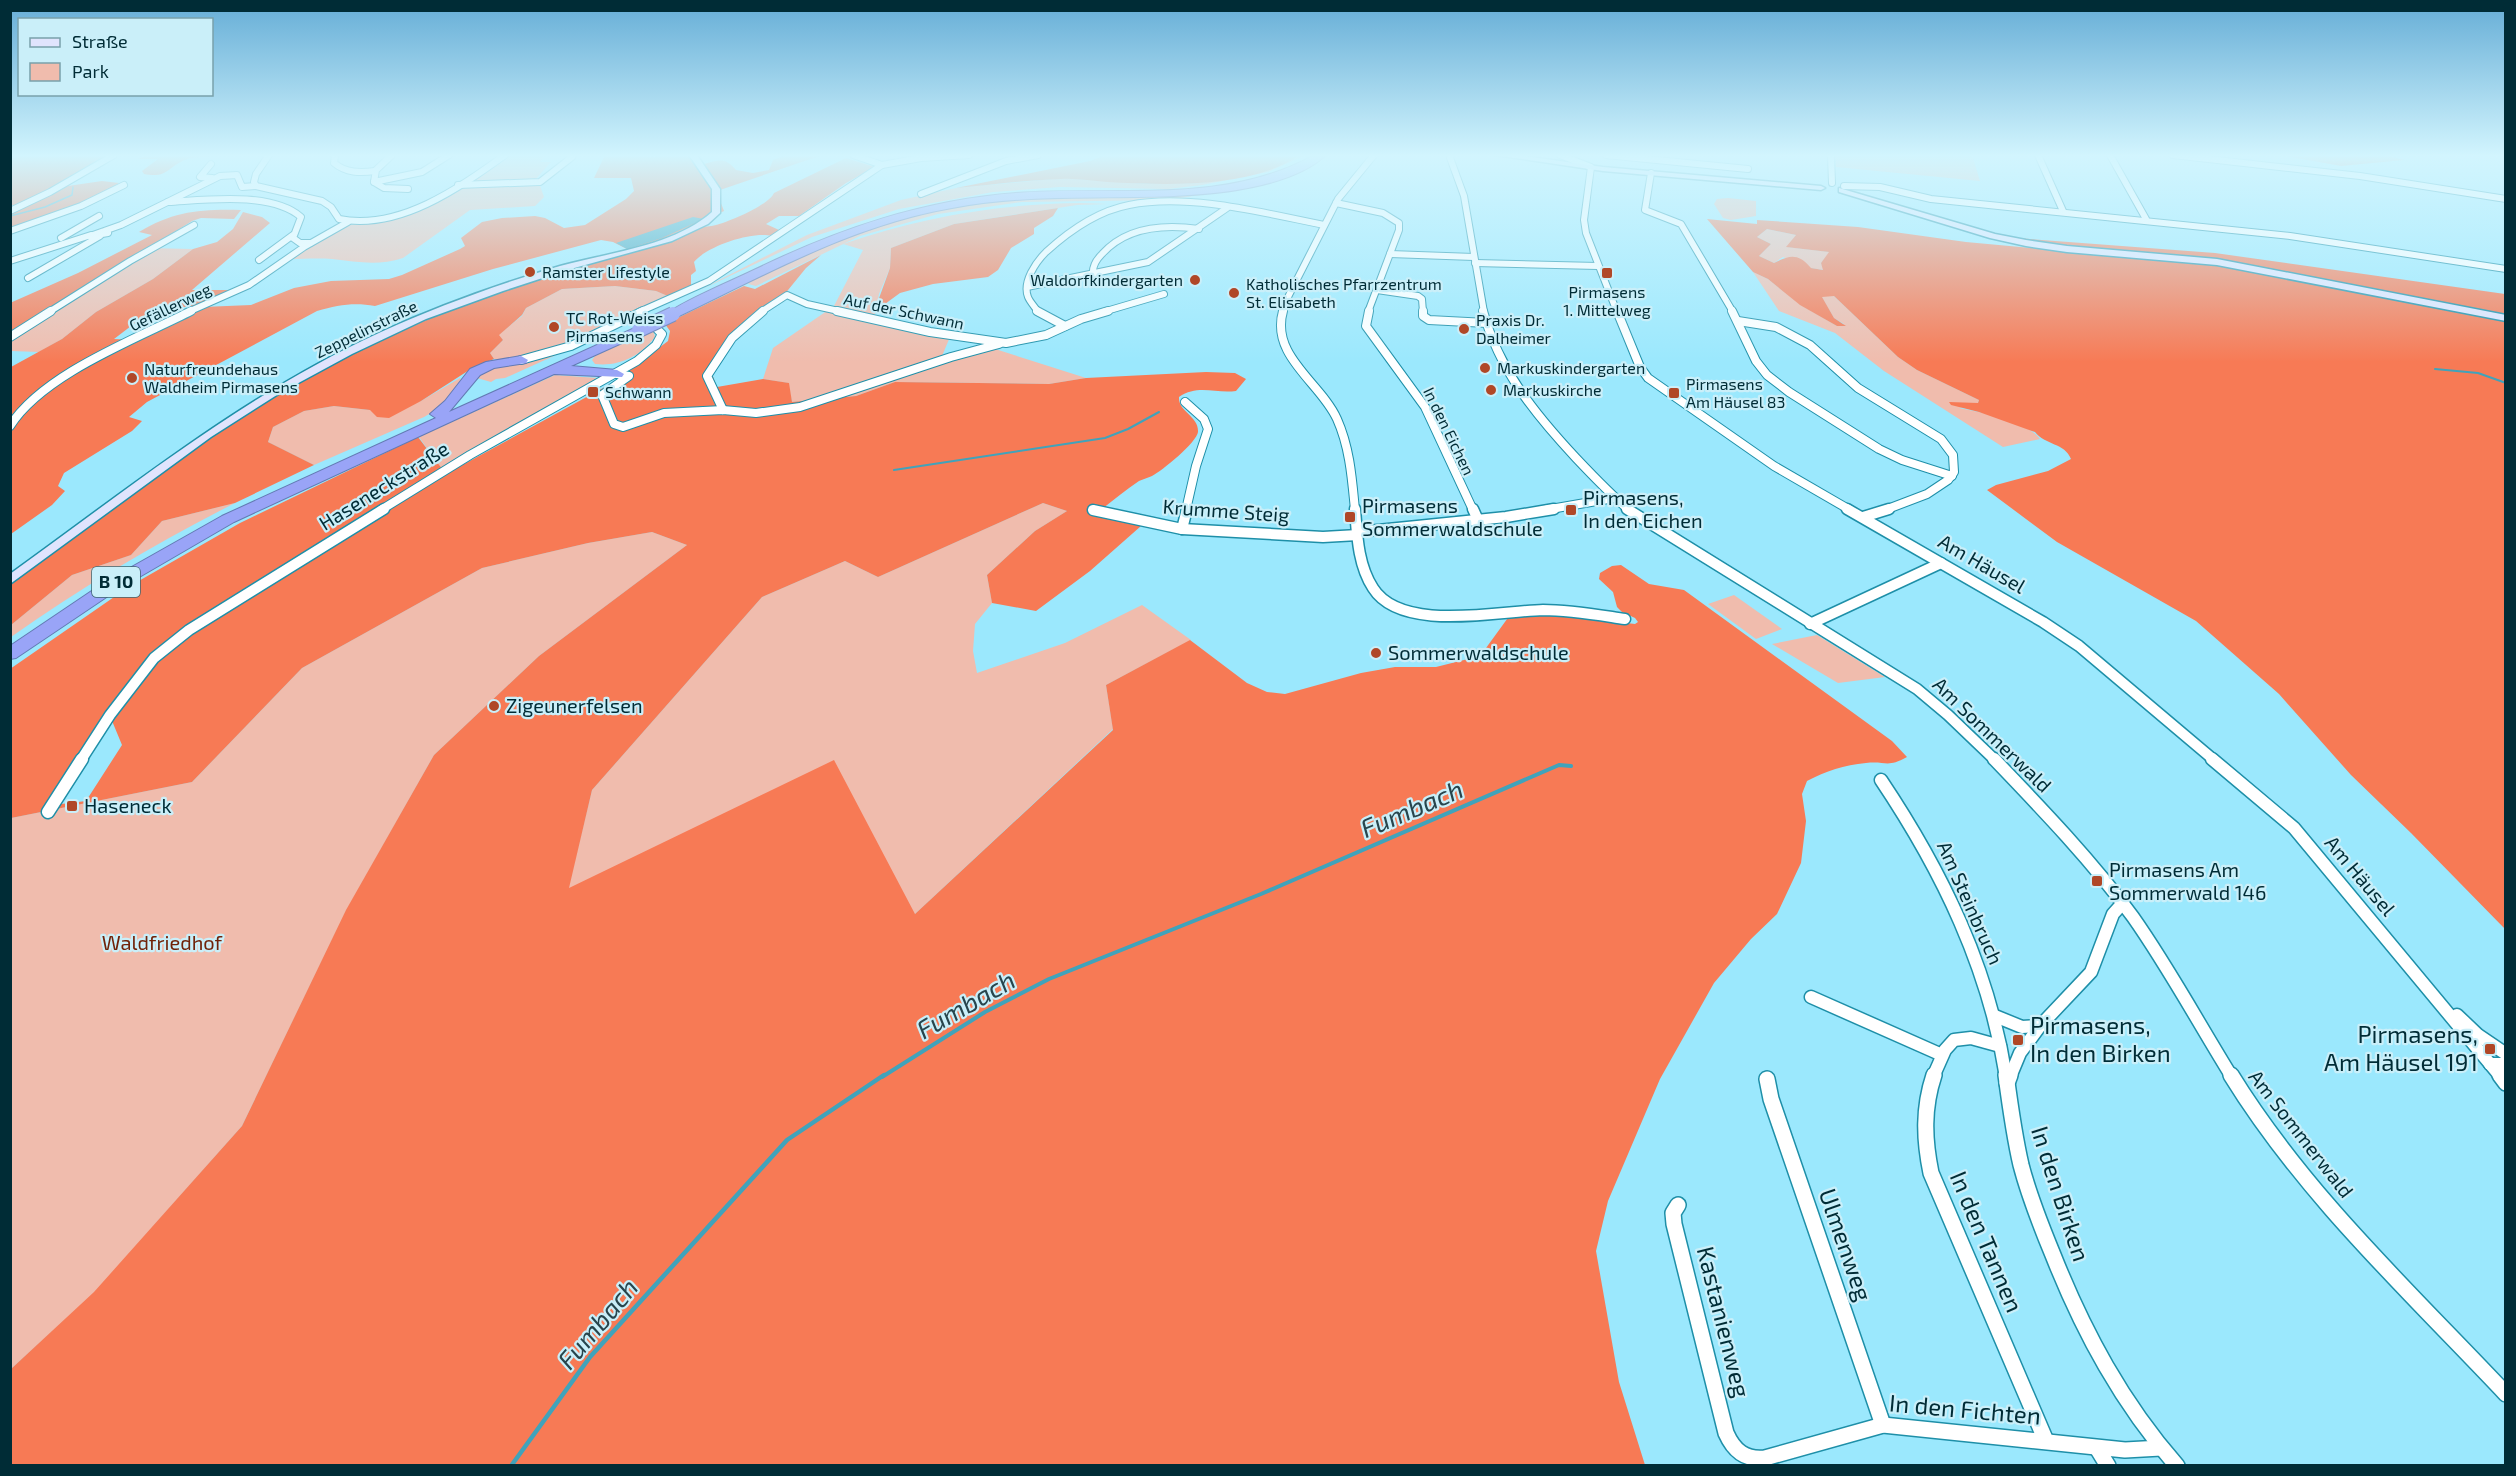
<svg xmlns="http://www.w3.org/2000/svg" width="2516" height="1476" font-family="'Exo 2',sans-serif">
	<rect width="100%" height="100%" fill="#9be8fd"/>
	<g fill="#f0bcad">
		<path d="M508,155H546L540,162H551L534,181L539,183L544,197L535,206L470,210L403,258C378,266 358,262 332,259C318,258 304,259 289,259L313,243L348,225L377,222L411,211Z"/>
		<polygon points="1300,155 1306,155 1268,172 1202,185 1168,189 1060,187 993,192 899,209 812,237 698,291 807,235 901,200 956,188 1063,178 1148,184 1199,183 1234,179 1268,170"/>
		<polygon points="1835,155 1972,155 1980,181 1836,167"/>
		<path d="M1220,192L1167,200L1022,202L938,214L860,236L756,286L748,284C761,273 780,266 796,258C927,190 1076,197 1220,192Z"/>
		<polygon points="1728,198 1756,201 1756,216 1731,220 1723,218 1714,204 1717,199"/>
		<path d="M1081,203L1108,204L1077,205L954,224L891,248L890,268L879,294L874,320L950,337L942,356L992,348L1086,378L1049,384L895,382L856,396L792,402L788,383L763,379L773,348L834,306L863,250L843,244C921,217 998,204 1081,203Z"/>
		<polygon points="1767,229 1796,235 1787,247 1830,252 1821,263 1824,270 1810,268 1783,257 1774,263 1759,256 1771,244 1757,237"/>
		<polygon points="146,248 193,249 153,279 96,312 62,339 39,352 11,351 10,335"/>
		<path d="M1753,272L1768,279L1801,305L1837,326L1844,324L1834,318L1821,296H1834L1898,357L1917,370L1979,400L1978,403L1959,408C1980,412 2027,421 2040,439L2003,447L1884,371L1835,333L1779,311Z"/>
		<path d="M615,286L656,291L670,297C651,304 631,311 613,320C576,338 537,362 494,359L490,353L503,340L498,335L522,316L526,308L562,289Z"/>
		<polygon points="631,321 505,378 496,379 491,382 477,378 488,369 524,362 623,322"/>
		<path d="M653,329L655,337C641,356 618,367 595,364L592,360L595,356Z"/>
		<polygon points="555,375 598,378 589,386 441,468 419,437"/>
		<polygon points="460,378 462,382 443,406 424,417 314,465 268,442 273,427 304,411 334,406 370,410 421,401"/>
		<path d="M235,503C156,543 82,587 11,637V625L72,575L131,555L162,521Z"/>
		<polygon points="1043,503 1067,511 1035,531 987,575 992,603 975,624 973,651 977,673 1065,643 1142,605 1191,640 1106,685 1113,729 915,914 568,889 592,790 762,597 845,561 878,577"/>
		<polygon points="652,532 687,545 539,656 434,755 346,911 242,1126 94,1293 11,1369 11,818 192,782 302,668 482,568 588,543"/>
		<polygon points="1734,595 1782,629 1756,639 1708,604"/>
		<polygon points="1817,635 1885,677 1838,683 1772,644"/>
	</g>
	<g fill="#f77a55" fill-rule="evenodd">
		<polygon points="24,155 110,155 22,206 11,205 10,159"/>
		<path d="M146,155H215C206,158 196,156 187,159C168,166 168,179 144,174L142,171L158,159H138Z"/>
		<path d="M605,155H647L648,157L690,155L708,179L713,191L720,190L704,164C719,160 725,157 736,170L753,173L769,170L773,160L787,155H822L720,190L719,198L724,211L664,238L627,249L613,242L601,240L493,269L375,306C354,302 338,305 317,311L147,402L129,417L142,421L132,431L64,473L58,486L65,491L52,505L11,534V367L62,339L96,312L153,279L193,249L217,242L233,229L243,212L262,217L270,223L192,290H237L195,307H156L114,339L136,340L203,307L251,305L294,288L331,281L389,279L402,275L460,249L465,246L461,238L482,222L502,218L535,216L545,218L564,228L585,225L626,199L634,191L631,178H594Z"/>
		<path d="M1105,155H1300C1250,189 1165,185 1107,182C1092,181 1076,178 1061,179C1026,180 991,185 956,188L1090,161Z"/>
		<polygon points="2280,155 2385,155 2404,160 2341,166"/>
		<path d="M846,158L875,167L846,183L799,216H779L766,224L779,230L772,236C752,231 707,246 694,262L696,271L691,275V287L670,297L656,291L615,286L562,289L526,308L522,315L499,335L503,340L490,353L494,359L474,367L421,401L389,418L377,417L370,410L334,406L304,411L273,427L268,442L314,465L235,503L162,521L131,555L72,575L11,625V584C98,522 181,453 273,398C361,345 457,303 555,273C587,263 620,257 651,246C667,241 682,234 698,228C704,226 710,227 716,225C729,222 769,205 774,193Z"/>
		<polygon points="102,181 119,183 93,200 11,230 11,211 61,187"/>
		<polygon points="1058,208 1053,216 1034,228 1034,234 1011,248 998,270 988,277 933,284 900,293 874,312 890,268 891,248 954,224"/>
		<path d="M241,210L234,219L201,218L192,221L11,335L10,303L78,273L152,235L139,232C174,211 201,209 241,210Z"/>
		<path d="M1707,219L1757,224V220L1858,227L1966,242L2096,254L2221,260L2073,248L2016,238L2215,253L2505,294V929L2411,833L2351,775L2279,694L2196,621L2057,542L1987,490L1996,485L2048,471L2071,459C2065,443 2045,445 2035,432L1979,412L1951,405L1949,402L1978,403L1979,400L1917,370L1898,357L1834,296L1822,297L1834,318L1846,326H1837L1800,305L1768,279L1753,272ZM1767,229L1796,235L1786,247L1829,252L1821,263L1823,270L1811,268C1798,253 1790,255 1774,263L1759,256L1771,244L1757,237Z"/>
		<path d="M821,255L806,268L784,295L730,335L710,369L717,387L763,379L789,383L792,402L856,396L895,382L1049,384L1086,378L1206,372L1235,373L1246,379L1236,391C1216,394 1198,384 1179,397C1178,412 1199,416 1198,432C1197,442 1162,471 1152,476C1148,478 1143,479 1139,481C1124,491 1109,504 1094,515L1141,526L1090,571L1036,611L992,603L987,575L1035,531L1067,511L1043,503L878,577L845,561L762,597L592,790L569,888L834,760L915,914L1113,730L1106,685L1190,640L1247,683L1267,692L1285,694L1361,673L1395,667H1436L1468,659L1486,648L1510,615H1561L1635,624L1638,622L1635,618L1622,612L1617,607L1613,592L1599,579L1600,573L1612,566L1621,565L1649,584L1684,590L1892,741L1907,757C1887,768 1887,761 1866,763C1844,765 1826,771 1807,781L1802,794L1806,821L1801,863L1777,914L1751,939L1714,983L1660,1079L1608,1201L1596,1251L1619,1382L1645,1465L11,1466V1369L94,1292L242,1126L346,910L434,755L539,656L687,545L652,532L588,543L482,568L302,668L192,782L11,818L10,669L130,586L240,523L418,437L446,474L614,382L668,341L670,331L665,324L744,286L755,289ZM110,716L122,745L86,801L53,805Z"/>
	</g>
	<polygon fill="#40a3bb" points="693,217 704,219 662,238 627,249 616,243"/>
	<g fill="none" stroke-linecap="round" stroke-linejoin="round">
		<polyline stroke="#40a3bb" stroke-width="1.5" points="10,216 45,207 72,195 73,187"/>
		<g stroke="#40a3bb" stroke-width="2">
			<polyline points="2435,369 2478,373 2506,383"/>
			<polyline points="894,470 1105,438 1128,429 1159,412"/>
		</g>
		<polyline stroke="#40a3bb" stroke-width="4" points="882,1077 985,1012 1049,979 1261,894 1559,765 1571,766"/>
		<polyline stroke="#40a3bb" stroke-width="4.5" points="511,1466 590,1357 787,1140 884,1075"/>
		<g stroke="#1e8fa8" stroke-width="8">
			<g id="street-far4">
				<path d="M269,155L256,174L254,182L256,186L322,201L331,207L339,219C399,231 459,188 505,155"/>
				<path d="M335,155L334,163C346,173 360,173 375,171"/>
				<polyline points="392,155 376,170 374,182 384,188 408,189"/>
				<polyline points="853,155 882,165"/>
				<polyline points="1449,155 1464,196 1484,312"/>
				<polyline points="1560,155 1591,167 1584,220 1586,233 1617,312"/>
				<polyline points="1606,155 1748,169"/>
				<polyline points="1831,155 1832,183"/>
				<polyline points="2038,155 2063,211"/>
				<polyline points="2110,155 2146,219"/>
				<polyline points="2173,155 2360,176 2506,199"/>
				<polyline points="211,164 200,177 212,178"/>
				<polyline points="1651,173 1645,210 1681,224 1733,312"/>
				<polyline points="374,182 422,172 449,155"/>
				<polyline points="458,185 540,182 572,157"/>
				<polyline points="1844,186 1880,187 1931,199 2290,236 2506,269"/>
				<polyline points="921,194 1006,161 1038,155"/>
				<path d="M168,202C205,200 271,191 301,217L293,238L300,243H310"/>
				<polyline points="1336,203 1383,213 1399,223 1399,230 1368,312"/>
				<polyline points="10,211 50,192 114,155"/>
				<polyline points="10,231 81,206 124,185"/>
				<polyline points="105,231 108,233 90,236 121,225 220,176 237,175 242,187 256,186"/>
				<polyline points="61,238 99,216"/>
				<polyline points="1390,254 1474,257"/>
				<polyline points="259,260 293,235"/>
				<polyline points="10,261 91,235"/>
				<polyline points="1475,263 1598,266"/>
				<path d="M1093,275C1092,267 1096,260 1102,254C1127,226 1164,224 1199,229"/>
				<polyline points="28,278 100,236"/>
				<polyline points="1027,287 1148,262 1227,208"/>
				<polyline points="1377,290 1418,296 1422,299 1423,312"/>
				<polyline points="49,312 130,261 194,225"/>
				<polyline points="188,312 249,285 304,247 348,222"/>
				<polyline points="639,312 709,281 882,165 921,158 969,155"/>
				<polyline points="761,312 787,295 807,304 843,312"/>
				<path d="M1038,312C1035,307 1030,302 1028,297C1022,282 1036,262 1046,252C1069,231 1097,211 1129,205C1189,193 1264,213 1324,225"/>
				<polyline points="1103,312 1164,294"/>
				<polyline points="1283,312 1287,299 1338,199 1374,155"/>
			</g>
		</g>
		<g stroke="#1e8fa8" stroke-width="10">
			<g id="street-far3">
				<polyline points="837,311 930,332 1006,343 1046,335 1081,319 1108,311"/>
				<polyline points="1037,311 1065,326"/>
				<path d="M1283,311C1270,356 1321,383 1337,419C1350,448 1352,479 1355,510"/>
				<polyline points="1369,311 1366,326 1425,407 1473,510"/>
				<polyline points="1423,311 1423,316 1429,320 1487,323"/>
				<path d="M1483,311C1499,370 1535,414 1576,458C1593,476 1610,494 1629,510"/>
				<polyline points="1617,311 1640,367 1648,378 1774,466 1850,510"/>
				<polyline points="1732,311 1756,361 1767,375 1789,392 1879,449 1902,460 1952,476"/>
				<polyline points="1738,321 1776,327 1810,345 1858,388 1941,439 1953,455 1954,472 1948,480 1927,494 1885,510"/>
				<polyline points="10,337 51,311"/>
				<polyline points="521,360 571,346 643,311"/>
				<polyline points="617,374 629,376 602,395 614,424 623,427 664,413 723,410 756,413 800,407 951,357 999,344"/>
				<polyline points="1185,402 1204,419 1208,429 1196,466 1186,510"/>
				<polyline points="723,410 707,376 732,338 763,311"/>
				<path d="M10,426C43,374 136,339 191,311"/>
				<polyline points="381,510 470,455 637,361 656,345 662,334 653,325 630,316"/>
				<polyline points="1545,510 1614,498"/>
			</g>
		</g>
		<g stroke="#1e8fa8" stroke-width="13">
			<g id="street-far2">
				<path d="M1355,509C1357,535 1358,565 1373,588C1401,633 1499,611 1543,610C1571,610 1598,615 1625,619"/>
				<polyline points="1473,509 1478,520"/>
				<polyline points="1627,509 1917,689 1948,715 1995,760"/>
				<polyline points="1847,509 2043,622 2079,646 2214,760"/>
				<polyline points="1093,510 1182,529 1323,537 1358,535"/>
				<polyline points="1863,517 1889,509"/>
				<polyline points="1182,529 1187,509"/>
				<polyline points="1358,532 1506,517 1554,509"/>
				<polyline points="1810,624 1941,563"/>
				<polyline points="81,760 110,715 154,658 189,630 384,509"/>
			</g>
		</g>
		<g stroke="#1e8fa8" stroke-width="15">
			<g id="street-far1">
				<path d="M1994,759C2042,809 2092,861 2133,917C2169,968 2199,1024 2232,1077"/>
				<polyline points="2212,759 2294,828 2501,1077"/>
				<path d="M1881,780C1942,871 1989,968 2006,1077"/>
				<polyline points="48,812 82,759"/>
				<polyline points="1811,997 1942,1055"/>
				<polyline points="2457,1015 2478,1035 2506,1054"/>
				<polyline points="1995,1016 2022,1027 2040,1026"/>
				<polyline points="2490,1064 2506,1064"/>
				<polyline points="1933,1077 1945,1050 1954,1040 1971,1038 2000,1046"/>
				<polyline points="2010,1077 2020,1053 2040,1026 2091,972 2113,914 2122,904"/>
			</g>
		</g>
		<g stroke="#1e8fa8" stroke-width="18">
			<g id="street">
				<path d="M1934,1075C1923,1108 1924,1139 1931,1173L2046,1441"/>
				<path d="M2006,1075C2010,1105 2014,1135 2021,1165C2029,1196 2041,1226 2053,1255C2084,1333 2122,1403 2177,1466"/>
				<path d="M2231,1075C2305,1195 2410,1292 2506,1394"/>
				<polyline points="2500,1075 2506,1083"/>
				<polyline points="1767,1079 1771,1099 1883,1425"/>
				<polyline points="2007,1083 2010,1075"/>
				<path d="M1678,1205L1673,1213L1674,1224L1726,1433C1734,1451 1745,1460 1765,1458L1883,1425L2125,1450L2161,1448"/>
				<polyline points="2097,1448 2108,1466"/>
			</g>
		</g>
		<g stroke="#1e8fa8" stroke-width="3">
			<g id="secondary">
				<path d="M689,155H697L720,189V213L708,224L672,241L567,270L503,291L426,319L352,354L280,393L211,437L10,584V574C131,487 245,394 381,332C438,306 499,284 560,266C607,253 674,246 712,212V189Z"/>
				<polygon points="1495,155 1516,155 1603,167 1821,186 1825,188 1821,190 1603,171"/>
				<polygon points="1839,188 1995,234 2026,240 2067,246 2217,259 2506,315 2506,321 2217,265 2067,252 2026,246 1990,238 1839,192"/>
			</g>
		</g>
		<g stroke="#637ab3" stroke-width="2">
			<g id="highway">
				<path d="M1314,155H1326C1292,187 1219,194 1174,196C1100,199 1026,194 952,208C853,225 767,274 677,317H669L667,314C678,303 738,278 756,269C838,229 923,200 1016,193C1115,185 1223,206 1314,155Z"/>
				<polygon points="639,326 645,330 644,333 571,366 617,370 624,374 622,377 554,374 234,522 117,590 16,658 10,659 10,646 105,582 222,516 436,418 430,414 445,401 470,369 486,362 521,356 528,360 526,363 494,368 480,375 449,412"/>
			</g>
		</g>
		<use href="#street-far4" stroke="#fff" stroke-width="6"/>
		<use href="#street-far3" stroke="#fff" stroke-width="8"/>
		<use href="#street-far2" stroke="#fff" stroke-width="10"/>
		<use href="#street-far1" stroke="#fff" stroke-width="12"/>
		<use href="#street" stroke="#fff" stroke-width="15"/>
		<use href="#secondary" fill="#e0e4fd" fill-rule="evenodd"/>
		<use href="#highway" fill="#99a4f7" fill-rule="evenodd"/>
		<g stroke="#637ab3" stroke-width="16" stroke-linecap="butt">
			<polyline id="highway-bridge" points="639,330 673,314"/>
		</g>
		<use href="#highway-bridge" stroke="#99a4f7" stroke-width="14"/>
	</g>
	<linearGradient id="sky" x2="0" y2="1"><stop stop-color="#65add6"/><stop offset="0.43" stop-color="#d2f5fe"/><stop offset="1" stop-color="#d2f5fe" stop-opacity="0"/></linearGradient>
	<rect width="2516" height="362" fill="url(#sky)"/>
	<g fill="#b04727" stroke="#caeff9" stroke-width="2">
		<circle cx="530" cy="272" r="6"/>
		<rect x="1601" y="267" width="12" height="12" rx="3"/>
		<circle cx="1195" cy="280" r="6"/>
		<circle cx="1234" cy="293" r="6"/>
		<circle cx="554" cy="327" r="6"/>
		<circle cx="1464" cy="329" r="6"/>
		<circle cx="1485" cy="368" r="6"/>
		<circle cx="132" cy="378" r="6"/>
		<circle cx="1491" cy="390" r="6"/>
		<rect x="587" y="386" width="12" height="12" rx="3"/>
		<rect x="1668" y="387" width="12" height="12" rx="3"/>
		<rect x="1565" y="504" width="12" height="12" rx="3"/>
		<rect x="1344" y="511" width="12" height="12" rx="3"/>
		<circle cx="1376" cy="653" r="6"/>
		<circle cx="494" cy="706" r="6"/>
		<rect x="66" y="800" width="12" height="12" rx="3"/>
		<rect x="2091" y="875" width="12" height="12" rx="3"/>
		<rect x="2012" y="1034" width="12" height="12" rx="3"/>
		<rect x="2484" y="1043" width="12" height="12" rx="3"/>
	</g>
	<g text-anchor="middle" stroke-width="4.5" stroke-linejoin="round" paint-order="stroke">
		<g font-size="16" fill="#002c36" stroke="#caeff9" text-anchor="start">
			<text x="542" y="278">Ramster Lifestyle</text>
			<text x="1183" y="286" text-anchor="end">Waldorfkindergarten</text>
			<text x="1246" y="290">Katholisches Pfarrzentrum<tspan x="1246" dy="18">St. Elisabeth</tspan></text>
			<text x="1607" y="298" text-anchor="middle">Pirmasens<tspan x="1607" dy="18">1. Mittelweg</tspan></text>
			<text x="566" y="324">TC Rot-Weiss<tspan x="566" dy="18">Pirmasens</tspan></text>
			<text x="1476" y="326">Praxis Dr.<tspan x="1476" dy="18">Dalheimer</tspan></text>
			<text x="1497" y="374">Markuskindergarten</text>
			<text x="144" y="375">Naturfreundehaus<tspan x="144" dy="18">Waldheim Pirmasens</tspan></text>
			<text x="1686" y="390">Pirmasens<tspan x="1686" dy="18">Am Häusel 83</tspan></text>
			<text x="1503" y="396">Markuskirche</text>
			<text x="605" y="398">Schwann</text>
		</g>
		<g font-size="16" fill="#002c36" stroke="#caeff9">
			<text transform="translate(170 307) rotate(-26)" y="6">Gefällerweg</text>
			<text transform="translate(904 311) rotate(12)" y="6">Auf der Schwann</text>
			<text transform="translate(366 329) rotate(-26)" y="6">Zeppelinstraße</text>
			<text transform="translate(1449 431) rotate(64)" y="6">In den Eichen</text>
		</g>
		<rect fill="#caeff9" stroke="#3d6670" stroke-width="1.5" x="92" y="567" width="48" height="30" rx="4.5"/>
		<g font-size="18" font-weight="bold" fill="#002c36">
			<text x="116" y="588">B 10</text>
		</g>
		<g font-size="20" fill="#002c36" stroke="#caeff9">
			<text transform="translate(384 486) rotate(-32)" y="7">Haseneckstraße</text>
			<text transform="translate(1226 511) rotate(4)" y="7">Krumme Steig</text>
			<text transform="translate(1982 564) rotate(30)" y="7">Am Häusel</text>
			<text transform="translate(1992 735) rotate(44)" y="7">Am Sommerwald</text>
			<text transform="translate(2360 876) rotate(50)" y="7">Am Häusel</text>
			<text transform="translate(1970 903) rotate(66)" y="7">Am Steinbruch</text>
			<text transform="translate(2301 1134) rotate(52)" y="7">Am Sommerwald</text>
		</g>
		<g font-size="20" fill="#002c36" stroke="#caeff9" text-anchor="start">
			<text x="1583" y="505">Pirmasens,<tspan x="1583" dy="23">In den Eichen</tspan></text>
			<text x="1362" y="513">Pirmasens<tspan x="1362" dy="23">Sommerwaldschule</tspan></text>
			<text x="1388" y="660">Sommerwaldschule</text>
			<text x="506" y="713">Zigeunerfelsen</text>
			<text x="84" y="813">Haseneck</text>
			<text x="2109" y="877">Pirmasens Am<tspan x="2109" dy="23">Sommerwald 146</tspan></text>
		</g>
		<g font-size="20" fill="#702208" stroke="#caeff9">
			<text x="162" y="950">Waldfriedhof</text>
		</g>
		<g font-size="24" fill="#002c36" stroke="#caeff9" text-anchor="start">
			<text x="2030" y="1034">Pirmasens,<tspan x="2030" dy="28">In den Birken</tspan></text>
			<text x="2478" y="1043" text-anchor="end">Pirmasens,<tspan x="2478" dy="28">Am Häusel 191</tspan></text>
		</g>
		<g font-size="24" fill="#002c36" stroke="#caeff9">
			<text transform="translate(2060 1194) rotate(72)" y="8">In den Birken</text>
			<text transform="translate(1986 1242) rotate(67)" y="8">In den Tannen</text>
			<text transform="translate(1845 1245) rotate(71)" y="8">Ulmenweg</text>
			<text transform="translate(1723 1322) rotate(76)" y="8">Kastanienweg</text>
			<text transform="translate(1965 1410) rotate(5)" y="8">In den Fichten</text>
		</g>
		<g font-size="26" font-style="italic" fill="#27454d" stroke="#caeff9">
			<text transform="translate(1412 809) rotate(-23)" y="9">Fumbach</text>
			<text transform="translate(966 1005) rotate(-30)" y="9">Fumbach</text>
			<text transform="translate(598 1324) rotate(-50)" y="9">Fumbach</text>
		</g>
	</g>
	<rect width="2516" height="1476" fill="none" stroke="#002c36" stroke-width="24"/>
	<rect x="18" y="18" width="195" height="78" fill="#caeff9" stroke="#79a1ab" stroke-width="1.5"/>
	<rect x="30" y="38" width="30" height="9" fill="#e0e4fd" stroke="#79a1ab" stroke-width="1.5"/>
	<text x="72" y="48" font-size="18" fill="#002c36">Straße</text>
	<rect x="30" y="63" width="30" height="18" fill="#f0bcad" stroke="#79a1ab" stroke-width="1.5"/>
	<text x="72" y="78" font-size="18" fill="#002c36">Park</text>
</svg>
